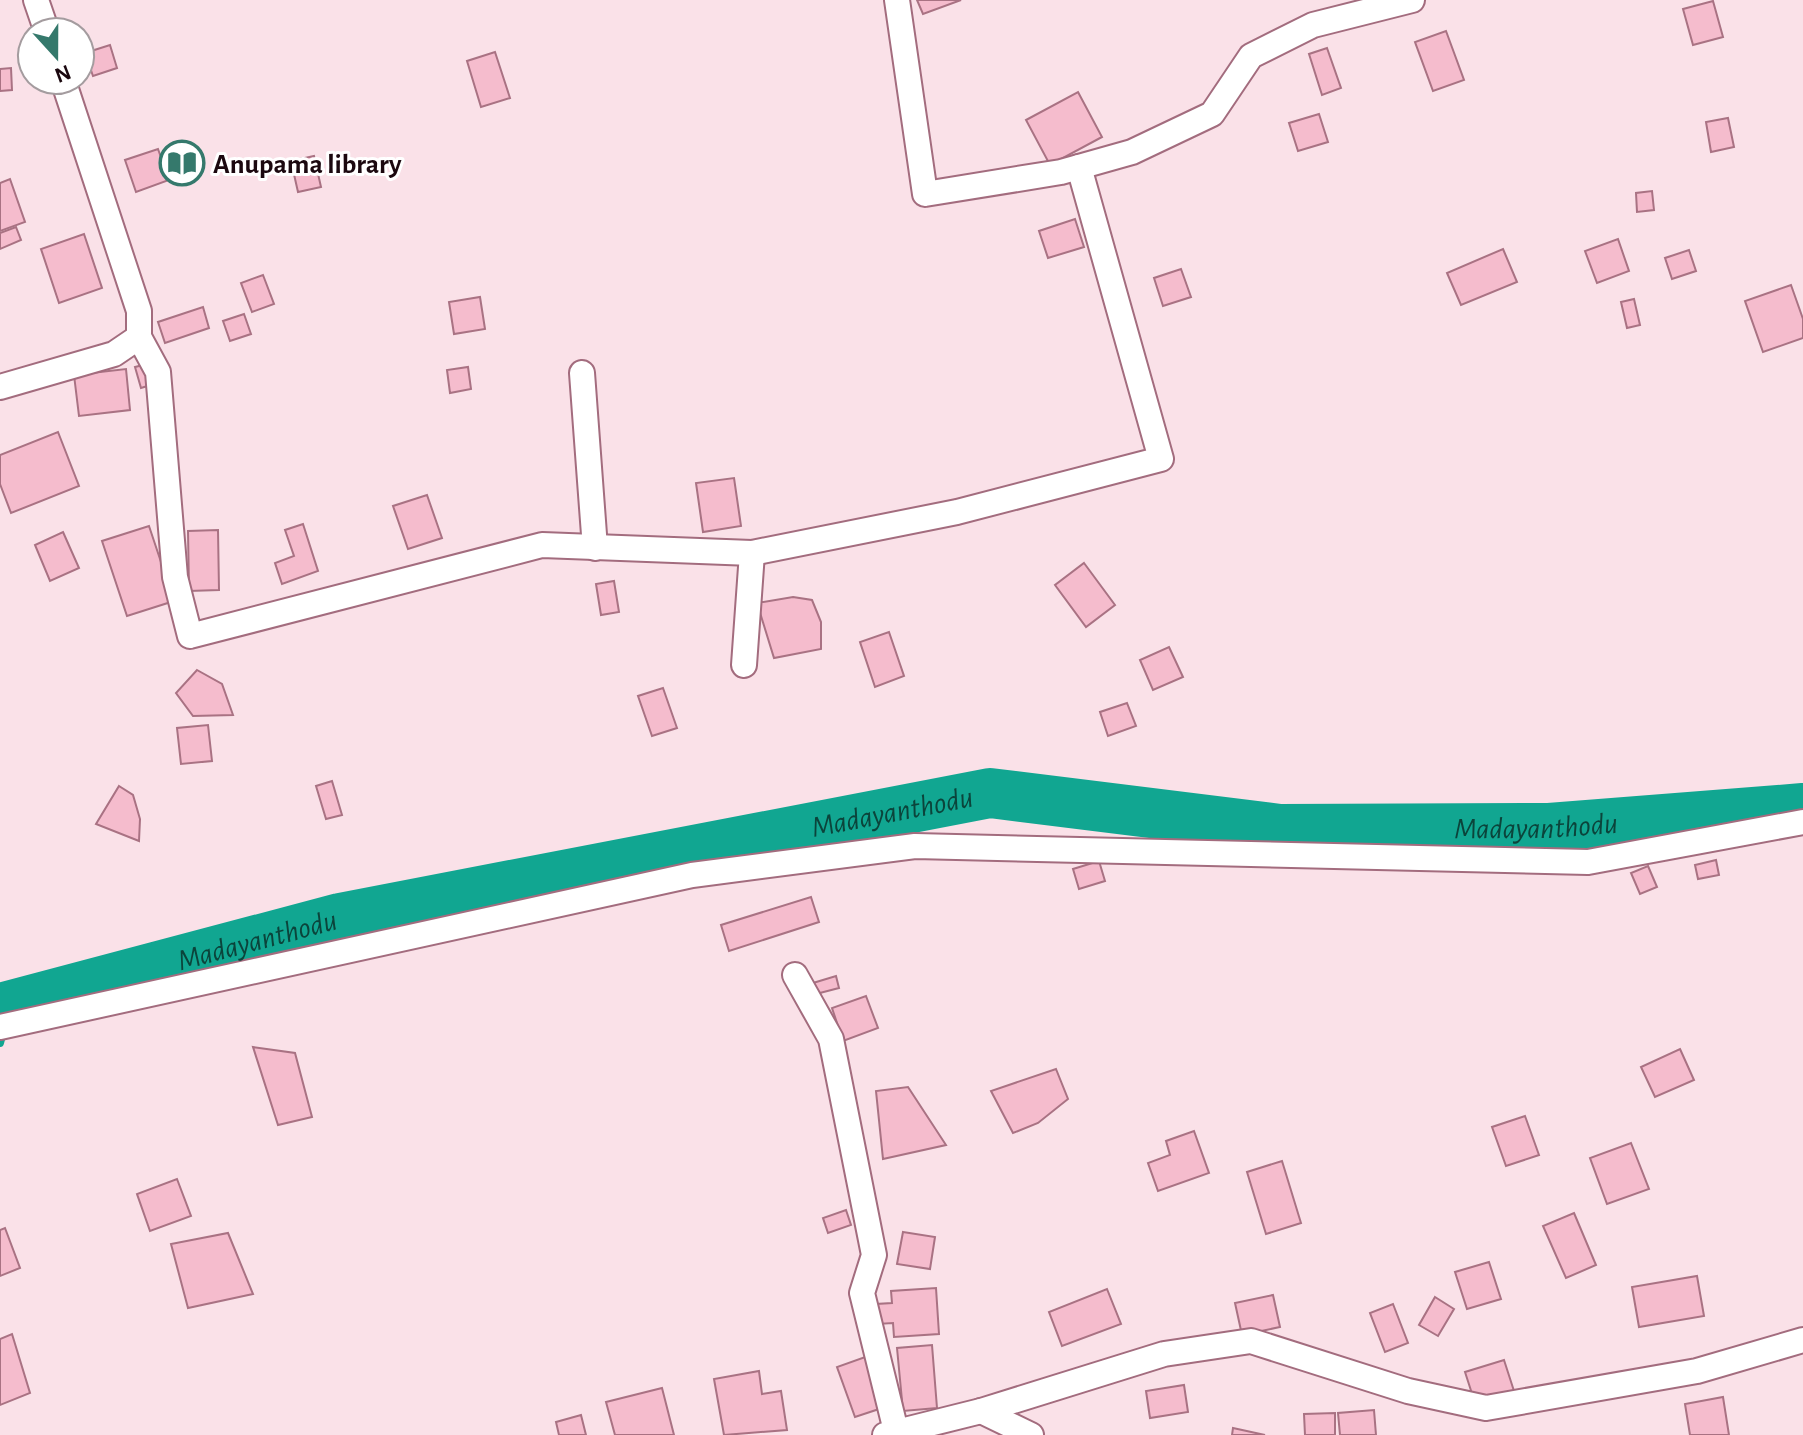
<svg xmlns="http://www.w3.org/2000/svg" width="1803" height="1435" font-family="'Alegreya Sans',sans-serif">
	<rect width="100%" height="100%" fill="#fae1e8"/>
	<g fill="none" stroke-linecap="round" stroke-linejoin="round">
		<polyline stroke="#11a691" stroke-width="8" points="0,1043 10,1005"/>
		<path stroke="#11a691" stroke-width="50" id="s1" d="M0,1008L340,918L990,793L1280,829L1549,828L1803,808"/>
	</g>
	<g fill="#f5bccd" stroke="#a97283" stroke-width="2">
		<polygon points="917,0 961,0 923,14"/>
		<polygon points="1713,1 1723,37 1693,45 1683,9"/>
		<polygon points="1446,31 1464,80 1433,91 1415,42"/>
		<polygon points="110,45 117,68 93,76 85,53"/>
		<polygon points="1327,48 1341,88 1322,95 1309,54"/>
		<polygon points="495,52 510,98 481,107 467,61"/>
		<polygon points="11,68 12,90 0,91 0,69"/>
		<polygon points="1078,92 1102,137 1050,165 1026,120"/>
		<polygon points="1319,114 1328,142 1298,151 1289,123"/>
		<polygon points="1728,118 1734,147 1711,152 1706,122"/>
		<polygon points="158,149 169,180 136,192 125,160"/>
		<polygon points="314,156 321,187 298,192 291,161"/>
		<polygon points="10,179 25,222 0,231 0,183"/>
		<polygon points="1652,191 1654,210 1637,212 1636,193"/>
		<polygon points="1075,219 1084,247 1048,258 1039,231"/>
		<polygon points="16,227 21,240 0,249 0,233"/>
		<polygon points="84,234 102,288 59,303 41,249"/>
		<polygon points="1618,239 1629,271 1597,283 1585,251"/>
		<polygon points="1503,249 1517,282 1461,305 1447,273"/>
		<polygon points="1689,250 1696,271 1672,279 1665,258"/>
		<polygon points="1181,269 1191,297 1163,306 1154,278"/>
		<polygon points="263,275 274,304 252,312 241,283"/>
		<polygon points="1791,285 1803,319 1803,338 1763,352 1745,301"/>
		<polygon points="480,297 485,329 454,334 449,302"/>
		<polygon points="1634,299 1640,325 1627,328 1621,302"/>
		<polygon points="203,307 209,328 165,343 158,322"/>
		<polygon points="244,314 251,334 230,341 223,321"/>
		<polygon points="147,364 154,384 141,388 135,367"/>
		<polygon points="468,367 471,389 450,393 447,370"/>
		<polygon points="126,369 130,410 79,416 74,375"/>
		<polygon points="58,432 79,486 11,513 0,484 0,455"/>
		<polygon points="734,478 741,526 703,532 696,483"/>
		<polygon points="427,495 442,538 408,549 393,506"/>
		<polygon points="303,524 318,571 282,584 275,563 294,556 285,530"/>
		<polygon points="149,526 174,601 127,616 102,541"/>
		<polygon points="218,530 219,590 189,591 188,531"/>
		<polygon points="63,532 79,568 50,581 35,545"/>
		<polygon points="1084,563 1115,605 1086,627 1055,585"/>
		<polygon points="614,581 619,612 601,615 596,584"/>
		<polygon points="793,597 812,600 821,622 821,649 774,658 757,603"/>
		<polygon points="889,632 904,676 875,687 860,642"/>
		<polygon points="1169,647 1183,677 1153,690 1140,660"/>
		<polygon points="197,670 222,684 233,715 193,716 176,693"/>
		<polygon points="663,688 677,728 652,736 638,696"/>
		<polygon points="1127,703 1136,726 1108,736 1100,712"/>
		<polygon points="208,725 212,761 181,764 177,728"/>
		<polygon points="332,781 342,815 326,819 316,786"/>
		<polygon points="119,786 133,795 140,819 139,841 96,824"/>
		<polygon points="1716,860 1719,875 1698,879 1695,865"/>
		<polygon points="1099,861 1105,881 1079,889 1073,869"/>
		<polygon points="1648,866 1657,887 1640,894 1631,873"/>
		<polygon points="811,897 819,922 729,951 721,925"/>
		<polygon points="836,976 839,988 816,994 813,983"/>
		<polygon points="866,996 878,1028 843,1041 832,1008"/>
		<polygon points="253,1047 295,1053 312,1117 278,1125"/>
		<polygon points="1680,1049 1694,1080 1655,1097 1641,1067"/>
		<polygon points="1056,1069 1068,1099 1038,1123 1013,1133 991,1091"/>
		<polygon points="908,1087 946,1145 883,1159 876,1091"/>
		<polygon points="1525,1116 1539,1155 1506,1166 1492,1127"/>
		<polygon points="1194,1131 1209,1173 1158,1191 1148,1163 1170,1155 1166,1141"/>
		<polygon points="1631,1143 1649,1189 1607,1204 1590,1158"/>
		<polygon points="1282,1161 1301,1223 1266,1234 1247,1172"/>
		<polygon points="177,1179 191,1216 150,1231 137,1194"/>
		<polygon points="846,1210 851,1225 828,1233 823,1218"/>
		<polygon points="1574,1213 1596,1265 1566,1278 1543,1226"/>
		<polygon points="5,1228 20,1268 0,1276 0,1230"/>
		<polygon points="903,1232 935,1237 930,1269 897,1264"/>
		<polygon points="228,1233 253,1294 188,1308 171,1244"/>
		<polygon points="1489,1262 1501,1299 1467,1309 1455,1272"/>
		<polygon points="1697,1276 1704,1316 1639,1327 1632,1287"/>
		<polygon points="936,1288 939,1334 894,1337 893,1323 877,1324 876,1304 892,1303 891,1291"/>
		<polygon points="1107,1289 1121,1324 1062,1346 1049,1312"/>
		<polygon points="1273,1295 1280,1327 1242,1335 1235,1303"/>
		<polygon points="1435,1297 1454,1309 1438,1336 1419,1325"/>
		<polygon points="1393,1304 1408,1343 1385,1352 1370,1313"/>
		<polygon points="12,1334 30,1393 0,1405 0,1339"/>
		<polygon points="932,1345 937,1408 903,1411 897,1348"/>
		<polygon points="868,1356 885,1407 855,1417 837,1367"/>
		<polygon points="1504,1360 1514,1391 1475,1403 1465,1372"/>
		<polygon points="759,1371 762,1394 781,1391 787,1430 724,1435 714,1379"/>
		<polygon points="1184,1385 1188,1412 1150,1418 1146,1391"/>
		<polygon points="662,1388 674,1435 615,1435 606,1402"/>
		<polygon points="1723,1397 1729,1435 1690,1435 1685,1404"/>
		<polygon points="1374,1410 1376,1435 1340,1435 1338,1413"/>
		<polygon points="1335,1413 1335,1435 1305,1435 1304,1414"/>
		<polygon points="581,1415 586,1435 559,1435 556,1422"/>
		<polygon points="1233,1428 1265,1435 1232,1435"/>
	</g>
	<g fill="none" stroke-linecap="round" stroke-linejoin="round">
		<g stroke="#a36c7e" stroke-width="28">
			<g id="minor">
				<polyline points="36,0 47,32"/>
				<polyline points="897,0 925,194 1061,172 1132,152 1212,114 1251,56 1313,25 1412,0"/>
				<polyline points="63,80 139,311 139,337 158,372 175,577 190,636 542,545 752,553 957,512 1161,459 1079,167"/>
				<polyline points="582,373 595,548"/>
				<polyline points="0,387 114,354 139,337"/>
				<polyline points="744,665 752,553"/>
				<polyline points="795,975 831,1039 874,1255 862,1293 896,1431"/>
				<polyline points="0,1027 692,875 915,846 1588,862 1803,822"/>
				<polyline points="981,1411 1031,1435"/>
				<polyline points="885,1435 981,1411 1164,1354 1251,1341 1408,1391 1486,1408 1697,1371 1803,1340"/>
			</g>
		</g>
		<use href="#minor" stroke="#fff" stroke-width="24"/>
	</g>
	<defs>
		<g id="library-ring" transform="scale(2.3)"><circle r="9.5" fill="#fff" stroke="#35796c" stroke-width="1.5"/><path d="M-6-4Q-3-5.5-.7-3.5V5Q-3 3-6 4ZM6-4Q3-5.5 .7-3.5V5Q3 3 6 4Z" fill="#35796c"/></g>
	</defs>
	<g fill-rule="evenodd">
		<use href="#library-ring" x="182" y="163"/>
	</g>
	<g text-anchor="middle" stroke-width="6" stroke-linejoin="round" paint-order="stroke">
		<g font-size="28" font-weight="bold" fill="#1b080f" stroke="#fff" text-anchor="start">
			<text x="213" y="173">Anupama library</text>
		</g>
		<g font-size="30" font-style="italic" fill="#0b443b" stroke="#fff">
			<text dy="10" stroke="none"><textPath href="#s1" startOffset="914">Madayanthodu</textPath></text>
			<text dy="10" stroke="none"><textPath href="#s1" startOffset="1562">Madayanthodu</textPath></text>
			<text dy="10" stroke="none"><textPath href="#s1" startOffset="266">Madayanthodu</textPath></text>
		</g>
	</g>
	<g transform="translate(56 56) rotate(159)"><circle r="38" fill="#ffffff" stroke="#a49c9f" stroke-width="2"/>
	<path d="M0-6L14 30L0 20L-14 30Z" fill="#35796c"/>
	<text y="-12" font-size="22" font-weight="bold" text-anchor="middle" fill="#1b080f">N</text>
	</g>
</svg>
